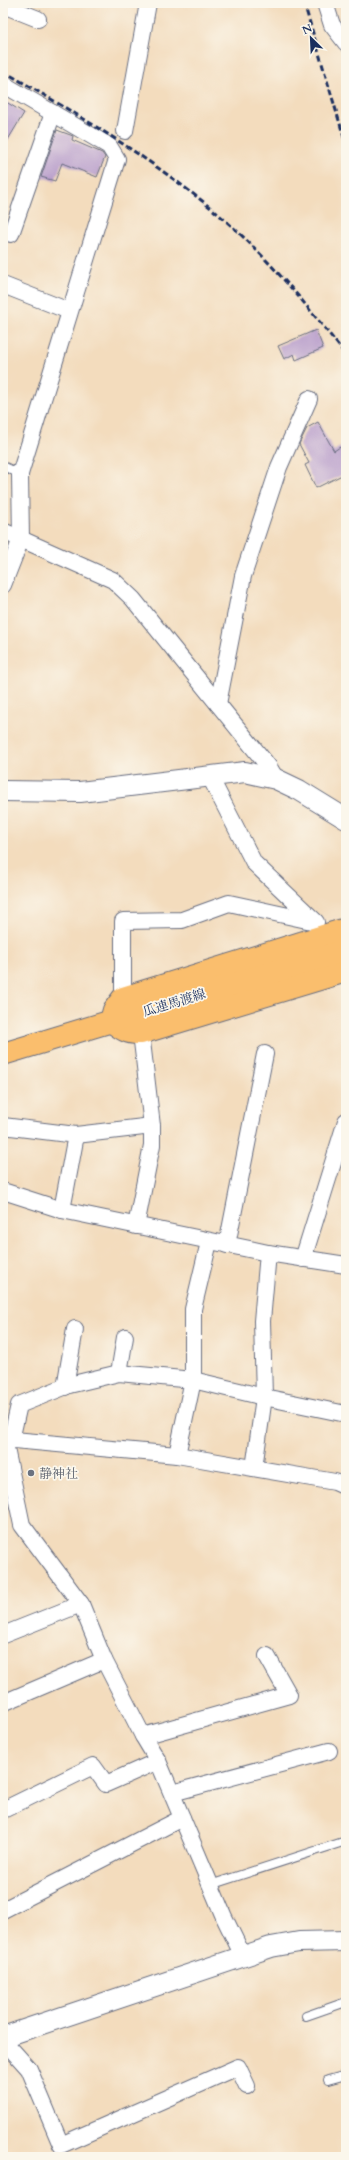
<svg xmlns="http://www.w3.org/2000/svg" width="349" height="2160" font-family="Cardo,'Noto Serif JP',serif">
	<rect width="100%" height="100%" fill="#fbf7ec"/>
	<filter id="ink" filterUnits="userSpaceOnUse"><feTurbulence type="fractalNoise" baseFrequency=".025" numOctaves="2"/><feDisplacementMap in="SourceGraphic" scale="8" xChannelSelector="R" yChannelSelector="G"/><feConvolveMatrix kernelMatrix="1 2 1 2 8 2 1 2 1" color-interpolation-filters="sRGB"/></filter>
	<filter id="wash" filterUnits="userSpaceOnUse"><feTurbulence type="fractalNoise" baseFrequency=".012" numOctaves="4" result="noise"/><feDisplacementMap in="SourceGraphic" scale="16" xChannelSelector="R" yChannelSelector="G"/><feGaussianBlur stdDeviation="0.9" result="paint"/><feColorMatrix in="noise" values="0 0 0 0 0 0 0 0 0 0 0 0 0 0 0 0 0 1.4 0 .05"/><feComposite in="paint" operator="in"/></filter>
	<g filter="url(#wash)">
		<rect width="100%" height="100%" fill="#f3dcbd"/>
		<g id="blocks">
			<g fill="#b79cca">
				<polygon points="3,100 24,113 3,148"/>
				<polygon points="57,130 73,136 72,140 102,153 105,157 97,177 62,163 55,181 41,177"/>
				<polygon points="316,330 323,348 296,360 294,354 284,359 278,346"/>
				<polygon points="318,422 334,451 340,447 346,458 346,473 316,488 305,465 309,463 299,444 307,428"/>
			</g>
		</g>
	</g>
	<g filter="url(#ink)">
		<use href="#blocks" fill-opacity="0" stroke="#676c7f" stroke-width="1"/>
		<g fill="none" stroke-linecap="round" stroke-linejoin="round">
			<g stroke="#676c7f" stroke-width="10">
				<g id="service">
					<polyline points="3,466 20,474"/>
					<polyline points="210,1885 346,1841"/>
					<polyline points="306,2016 346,2002"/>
					<polyline points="328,2080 346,2075"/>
				</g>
			</g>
			<g stroke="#676c7f" stroke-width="18">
				<g id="minor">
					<polyline points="325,3 332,25 346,43"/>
					<polyline points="3,5 38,19"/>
					<polyline points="3,84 109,146 117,159 20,474 21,539 3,585"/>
					<polyline points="125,131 148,3"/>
					<polyline points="11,234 53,113"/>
					<polyline points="3,285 69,311"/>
					<polyline points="3,531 113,580 133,599 269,767 276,779"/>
					<polyline points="218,704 243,576 279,467 309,399"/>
					<polyline points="123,998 123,921 182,920 229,903 316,922 254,863 209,775"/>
					<polyline points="3,1126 76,1135 62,1210"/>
					<polyline points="76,1135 152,1126"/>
					<polyline points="3,1191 62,1210 268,1253 346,1265"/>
					<polyline points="136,1226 152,1145 152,1126 141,1033"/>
					<polyline points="209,1242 193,1309 193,1380 264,1397 346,1414"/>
					<polyline points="227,1245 265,1054"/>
					<polyline points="303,1259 346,1121"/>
					<polyline points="119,1373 125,1337"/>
					<polyline points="65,1387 75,1329"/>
					<polyline points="3,1439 177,1455 335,1482 346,1487"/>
					<polyline points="4,1439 22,1525 81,1604 104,1660 143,1736 158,1761 224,1917 243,1956"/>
					<polyline points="11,1440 19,1405 69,1385 119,1373 193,1380 177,1455"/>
					<polyline points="254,1468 264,1397 262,1321 268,1253"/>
					<polyline points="3,1635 81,1604"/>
					<polyline points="3,1703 104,1660"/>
					<polyline points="143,1736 289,1695 267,1656"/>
					<polyline points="172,1793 329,1751"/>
					<polyline points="3,1810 93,1766 106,1784 158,1761"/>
					<polyline points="3,1910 182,1818"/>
					<polyline points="3,2040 29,2069 61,2145 238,2067 247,2086"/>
				</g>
			</g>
			<g stroke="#676c7f" stroke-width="22">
				<g id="tertiary">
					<polyline points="3,791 80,792 245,772 276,779 299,790 346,819"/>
					<polyline points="3,2037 271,1947 299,1942 346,1941"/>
				</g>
			</g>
			<g stroke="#676c7f" stroke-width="24">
				<g id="primary">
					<polyline points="111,1021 114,1010 123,998 346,929"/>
					<path d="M111,1021C121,1029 128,1034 141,1033L346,971"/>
					<polyline points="3,1054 346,950"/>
				</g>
			</g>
			<use href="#service" stroke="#fff" stroke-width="8"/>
			<use href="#minor" stroke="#fff" stroke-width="16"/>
			<use href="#tertiary" stroke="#fff" stroke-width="20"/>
			<use href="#primary" stroke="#fabe6d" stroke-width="22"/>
			<g stroke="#1b2f5e" stroke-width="3" stroke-dasharray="6 3" stroke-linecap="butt">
				<polyline points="304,3 346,144"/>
				<path d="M3,71C72,111 139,151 201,200C257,244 302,299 346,355"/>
			</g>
		</g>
	</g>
	<circle fill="#6b7280" stroke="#fbf7ec" stroke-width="1.5" cx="31" cy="1473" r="4"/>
	<g text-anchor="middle" stroke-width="3.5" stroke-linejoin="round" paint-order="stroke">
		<g font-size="13" fill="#1b2f5e" stroke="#fbf7ec">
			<text transform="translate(174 1002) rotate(-17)" y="5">瓜連馬渡線</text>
		</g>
		<g font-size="13" fill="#5b616d" stroke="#fbf7ec" text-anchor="start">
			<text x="39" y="1478">静神社</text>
		</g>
	</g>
	<rect width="349" height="2160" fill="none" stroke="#fbf7ec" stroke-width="16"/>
	<g transform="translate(311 38) rotate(336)" stroke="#fbf7ec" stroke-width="3" paint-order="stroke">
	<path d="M0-3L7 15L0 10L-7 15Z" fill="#1b2f5e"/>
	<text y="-6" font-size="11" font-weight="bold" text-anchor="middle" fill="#1b2f5e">N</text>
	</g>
</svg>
